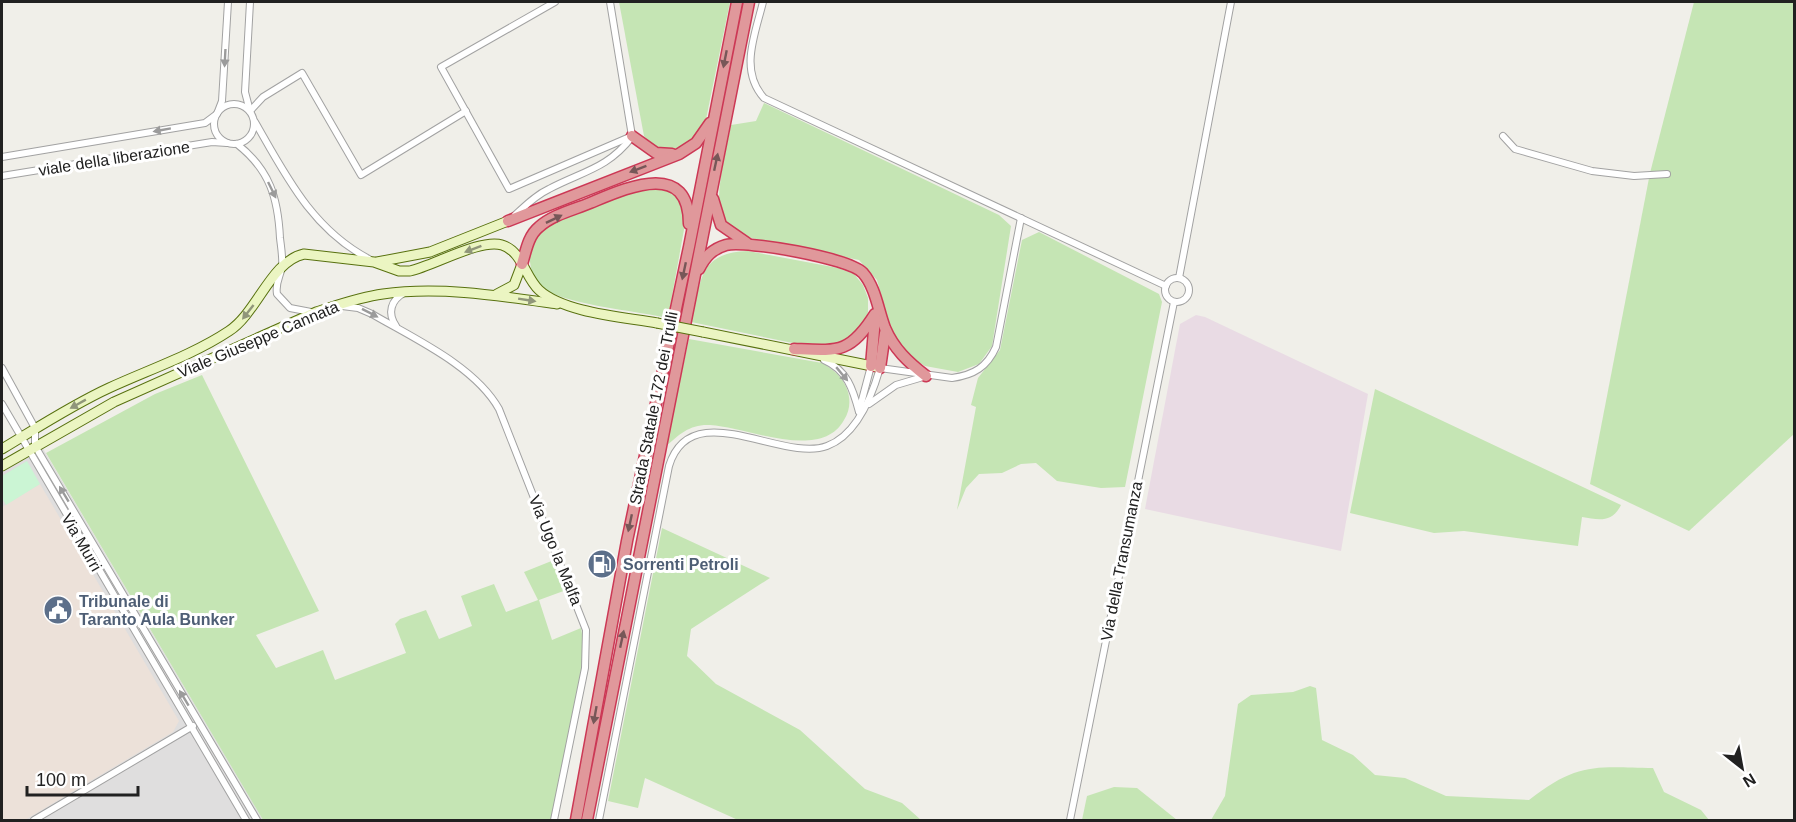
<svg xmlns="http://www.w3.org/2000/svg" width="1796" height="822" font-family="Helvetica,sans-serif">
	<rect width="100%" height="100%" fill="#f0efe9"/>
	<polygon fill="#dfdede" points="42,447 263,820 2,820 2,471"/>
	<polygon fill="#e9dbe4" points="1196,315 1205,317 1368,394 1341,551 1145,509 1180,324"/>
	<polygon fill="#ece1d9" points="40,484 179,721 173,732 25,820 2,820 2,507"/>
	<g fill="#c5e5b4">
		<path d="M619,2H730L705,124C692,145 663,163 644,136Z"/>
		<polygon points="1694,2 1794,2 1794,434 1689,531 1590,484 1650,173"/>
		<path d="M764,103L999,215L1011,226L992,346L979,364L958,372L925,366L904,353L890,326L877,280L859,260L747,237C738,233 729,229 723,220C712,202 727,147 731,125L756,121Z"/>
		<path d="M638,187L668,188L680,200L685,224L668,318C635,311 590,307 559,296C546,291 534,282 531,268C529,258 528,246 535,238C555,214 609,199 638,187Z"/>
		<polygon points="1039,232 1159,294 1162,302 1125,487 1101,488 1057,481 1036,463 1021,464 1002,473 979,474 966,488 957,510 976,407 971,405 978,378 1000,350 1022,240"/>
		<path d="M748,251L838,268L854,274L863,285L868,298V312L864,325L853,340L817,348L691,322C702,281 697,253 748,251Z"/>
		<path d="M689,339L822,363C834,370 842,376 847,389C851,400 850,411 844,420C821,462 747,427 710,425C690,424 680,434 666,446Z"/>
		<polygon points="202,375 319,611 256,635 276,668 323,650 335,680 406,653 395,624 400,619 426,610 439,639 472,626 461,596 494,584 506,612 538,600 524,572 554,560 569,589 539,600 552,640 581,628 585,652 553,820 263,820 46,453 155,394"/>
		<path d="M1375,389L1621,505C1612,523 1599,520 1582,517L1578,546L1464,531L1434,533L1350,513Z"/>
		<polygon points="662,528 770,578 691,629 687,656 716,684 800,730 865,789 902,803 921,820 738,820 645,778 638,808 608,801"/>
		<path d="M1310,686L1316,688L1322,740L1353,755L1375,775L1405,778L1446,796L1529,800C1578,762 1594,767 1653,768L1664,792L1701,810L1709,820H1211L1225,796L1238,704L1251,695L1293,692Z"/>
		<polygon points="1114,787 1137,788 1177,820 1082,820 1087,796"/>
	</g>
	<polygon fill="#cbf5d4" points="27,461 40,484 6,505 2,498 2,476"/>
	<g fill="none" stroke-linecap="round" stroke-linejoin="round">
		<g stroke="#a2a2a2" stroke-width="8">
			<g id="street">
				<polyline points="250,2 245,92 250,111"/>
				<polyline points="555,2 441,67 509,189 632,136"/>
				<polyline points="610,2 632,136"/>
				<path d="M763,2C755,35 739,70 764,98L1166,286"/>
				<circle cx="234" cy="124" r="20"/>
				<polyline points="250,111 263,97 302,73 361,175 466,111"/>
				<path d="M255,122C286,176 312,229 369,259"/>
				<polyline points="1503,136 1515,149 1592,171 1634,176 1667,174"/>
				<path d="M237,144C270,170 278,198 280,238C281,247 283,258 282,267C280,277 275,283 277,294L290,308L311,312"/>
				<polyline points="2,157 205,123 217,114 222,101 228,2"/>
				<polyline points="2,176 212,142 227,143"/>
				<path d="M515,215C526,205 536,195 549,189C583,171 607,169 632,137"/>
				<circle cx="1177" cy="290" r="12"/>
				<polyline points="1179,278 1231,2"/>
				<path d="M342,306L358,308L372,314C413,338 475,366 499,409L586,630L585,668L554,820"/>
				<path d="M396,326C387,313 391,300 404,293"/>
				<path d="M824,360C847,370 853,389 859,412"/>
				<polyline points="2,368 35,428 35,446 257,820"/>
				<polyline points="2,404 246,820"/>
				<polyline points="869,404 896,385 923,377"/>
				<polyline points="859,411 871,366"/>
				<polyline points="34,820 193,726"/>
				<path d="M599,820L669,466C691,394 782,463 827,446C857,435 872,396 880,368L952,378C974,375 987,367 996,347L1021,218"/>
				<polyline points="1070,820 1174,302"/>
			</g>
		</g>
		<g stroke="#58710f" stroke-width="11">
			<g id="secondary">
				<polyline points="377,262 430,252 508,221"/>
				<polyline points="497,294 514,285 522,264"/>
				<polyline points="703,332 877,367"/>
				<path d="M2,449C37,428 72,405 109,388C148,370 193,355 229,331C257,313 271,261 304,254L374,262L399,271H410C433,266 481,238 502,245C522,251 525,277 539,290C564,313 624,317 657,323"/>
				<path d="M2,466L114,402L316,312C338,305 360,297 383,294C440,286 501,296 557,304"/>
			</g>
		</g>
		<g stroke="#cc3855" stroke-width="13">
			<g id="highway">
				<polyline points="632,136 656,153 672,154"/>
				<polyline points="713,199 721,225 747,243"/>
				<polyline points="508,221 679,154 696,143 710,123"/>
				<path d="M522,264C526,251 528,236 539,227C552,215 573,210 590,203C624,189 689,158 689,224"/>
				<path d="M699,269C705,257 712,249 726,245C746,240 849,258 863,273C876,288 878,310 885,328C894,349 908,362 926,376"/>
				<path d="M794,349C838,351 850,354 875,314"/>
				<polyline points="871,366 875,318"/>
				<polyline points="880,368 885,333"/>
				<polyline points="576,820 627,541 689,247 737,2"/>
				<polyline points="587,820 749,2"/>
			</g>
		</g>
		<use href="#street" stroke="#fff" stroke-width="6"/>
		<use href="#secondary" stroke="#ebf5c2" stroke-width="9"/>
		<use href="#highway" stroke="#e0989b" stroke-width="10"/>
		<g stroke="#58710f" stroke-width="11" stroke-linecap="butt">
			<polyline id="secondary-bridge" points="657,323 703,332"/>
		</g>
		<use href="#secondary-bridge" stroke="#ebf5c2" stroke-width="9"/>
	</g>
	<defs><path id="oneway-solid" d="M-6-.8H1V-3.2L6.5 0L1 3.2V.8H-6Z" transform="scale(1.5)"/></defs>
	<g fill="#9b9b9b">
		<use href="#oneway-solid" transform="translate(225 58) rotate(93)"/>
		<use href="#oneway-solid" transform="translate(162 130) rotate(170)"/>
		<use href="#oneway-solid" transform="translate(272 190) rotate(64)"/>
		<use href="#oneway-solid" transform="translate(370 313) rotate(27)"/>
		<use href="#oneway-solid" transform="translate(842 374) rotate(50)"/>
		<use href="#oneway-solid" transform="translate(64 494) rotate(-121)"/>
		<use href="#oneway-solid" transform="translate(184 698) rotate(-121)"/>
	</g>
	<g fill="#775758">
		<use href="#oneway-solid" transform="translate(725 59) rotate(101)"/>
		<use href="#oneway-solid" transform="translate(716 162) rotate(-78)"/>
		<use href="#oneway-solid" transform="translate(638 169) rotate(159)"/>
		<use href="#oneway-solid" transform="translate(554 219) rotate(-26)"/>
		<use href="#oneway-solid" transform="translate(684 271) rotate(102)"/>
		<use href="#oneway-solid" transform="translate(630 523) rotate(102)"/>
		<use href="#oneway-solid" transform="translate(622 639) rotate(-78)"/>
		<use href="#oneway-solid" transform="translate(595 715) rotate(100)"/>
	</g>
	<g fill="#90967a">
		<use href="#oneway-solid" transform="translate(473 249) rotate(159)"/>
		<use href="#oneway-solid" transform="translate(527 300) rotate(9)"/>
		<use href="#oneway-solid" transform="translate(248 312) rotate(128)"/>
		<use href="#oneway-solid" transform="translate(78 404) rotate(151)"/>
	</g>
	<defs>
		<g id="fuel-disc" transform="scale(1.5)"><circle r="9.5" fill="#5c6f8a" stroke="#fff"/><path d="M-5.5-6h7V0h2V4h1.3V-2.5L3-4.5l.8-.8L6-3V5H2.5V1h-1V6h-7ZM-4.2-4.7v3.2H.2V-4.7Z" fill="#fff"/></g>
		<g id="civic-disc" transform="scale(1.5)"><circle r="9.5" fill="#5c6f8a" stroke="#fff"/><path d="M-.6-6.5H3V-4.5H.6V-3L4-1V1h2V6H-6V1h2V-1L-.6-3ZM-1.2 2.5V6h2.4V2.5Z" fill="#fff"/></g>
	</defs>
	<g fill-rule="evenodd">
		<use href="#fuel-disc" x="602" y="564"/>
		<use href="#civic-disc" x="58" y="610"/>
	</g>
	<g text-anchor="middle" stroke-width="6" stroke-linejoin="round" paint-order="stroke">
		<g font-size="16" fill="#212121" stroke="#fff">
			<text transform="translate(114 158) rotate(-9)" y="6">viale della liberazione</text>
			<text transform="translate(258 339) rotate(-23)" y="6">Viale Giuseppe Cannata</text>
			<text transform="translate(653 408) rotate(-79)" y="6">Strada Statale 172 dei Trulli</text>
			<text transform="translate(82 542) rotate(60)" y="6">Via Murri</text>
			<text transform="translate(556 550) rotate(68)" y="6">Via Ugo la Malfa</text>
			<text transform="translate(1121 561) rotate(-79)" y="6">Via della Transumanza</text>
		</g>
		<g font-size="16" font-weight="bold" fill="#4e5e75" stroke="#fff" text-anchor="start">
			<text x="623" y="570">Sorrenti Petroli</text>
			<text x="79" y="607">Tribunale di<tspan x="79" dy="18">Taranto Aula Bunker</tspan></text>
		</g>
	</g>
	<rect width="1796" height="822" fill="none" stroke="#212121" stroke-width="6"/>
	<g transform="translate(1742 768) rotate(149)" stroke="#ffffff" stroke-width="4.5" paint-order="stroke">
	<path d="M0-4.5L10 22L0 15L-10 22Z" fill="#212121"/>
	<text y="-9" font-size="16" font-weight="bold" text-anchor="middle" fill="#212121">N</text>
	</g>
	<path d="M27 786v9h111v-9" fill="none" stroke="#212121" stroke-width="3"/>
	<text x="36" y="786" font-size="18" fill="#212121" stroke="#ffffff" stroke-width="4.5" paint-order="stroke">100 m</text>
</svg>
